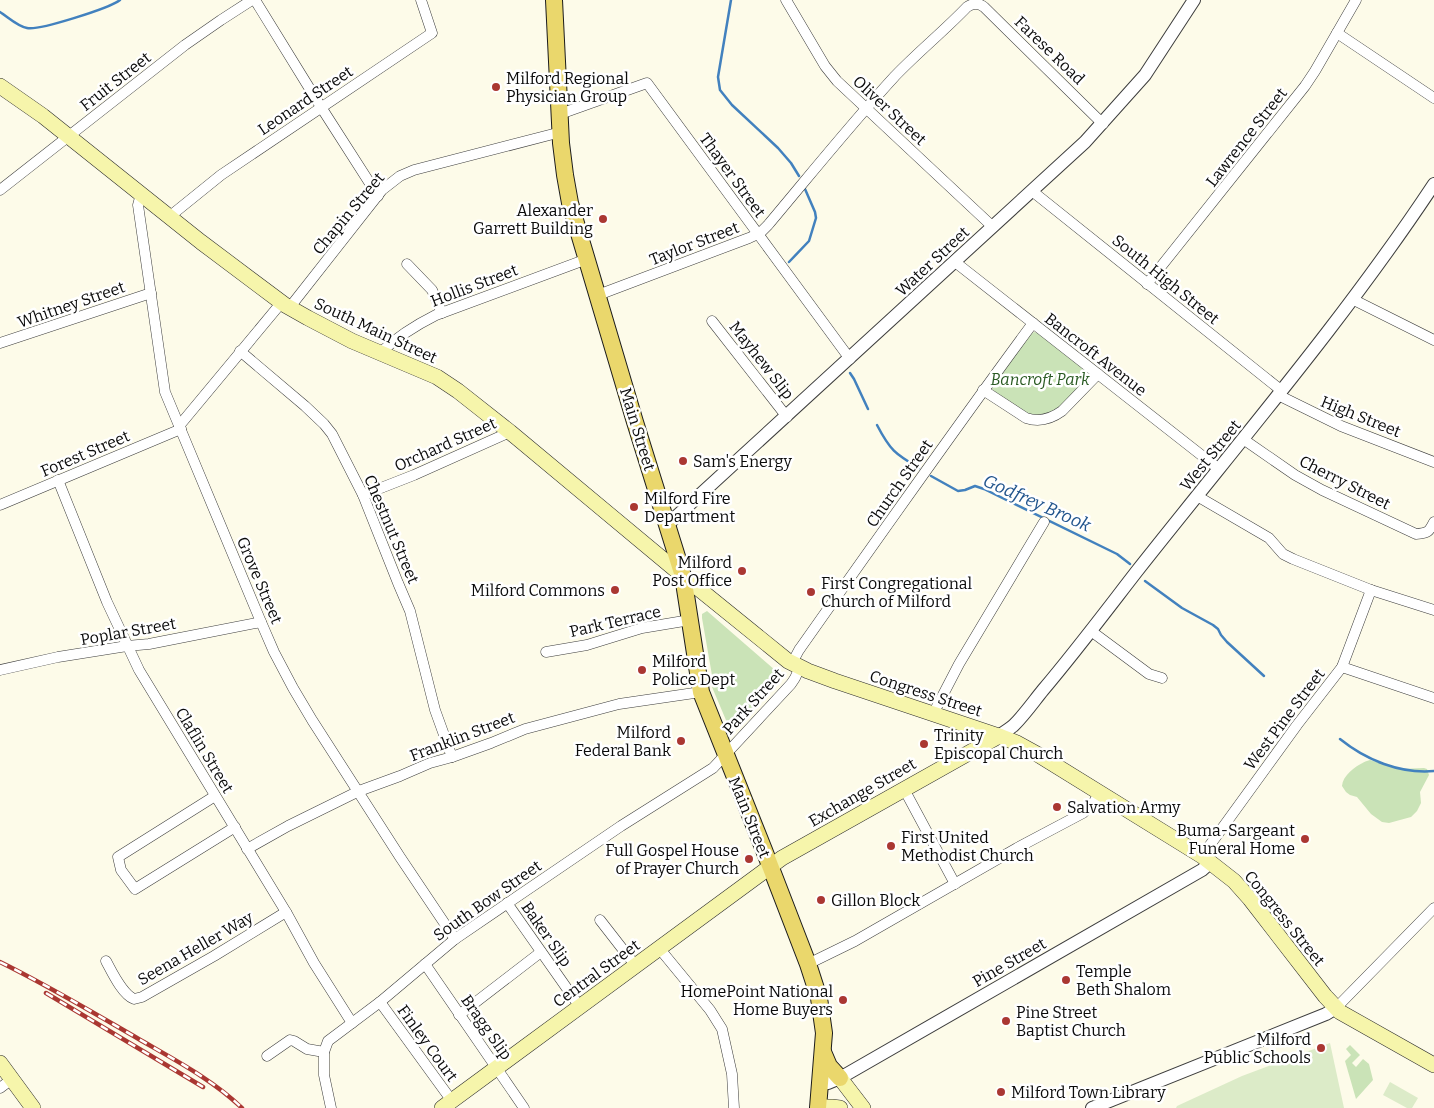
<svg xmlns="http://www.w3.org/2000/svg" width="1434" height="1108" font-family="Bitter,serif">
	<rect width="100%" height="100%" fill="#fdfbe9"/>
	<g fill="#cae3b7">
		<path d="M1034,332L1038,333L1086,370C1087,374 1088,374 1087,378C1086,383 1062,406 1057,409C1050,413 1043,416 1035,415C1020,413 1006,399 994,391L991,388L1030,335Z"/>
		<polygon points="707,611 783,677 738,727 731,732 712,687 713,681 702,618 702,614"/>
		<path d="M1370,760L1401,769L1424,768L1427,769L1429,775L1420,792L1421,803L1417,811L1411,817L1389,823L1382,822L1371,814L1357,797L1350,795L1346,792L1342,786C1343,774 1359,763 1370,760Z"/>
		<polygon points="1350,1045 1360,1055 1352,1063 1356,1067 1363,1059 1369,1064 1373,1080 1356,1099 1345,1061 1351,1055 1346,1049"/>
	</g>
	<g fill="#dcebc8">
		<polygon points="1330,1043 1344,1108 1176,1108 1177,1106 1242,1076"/>
		<polygon points="1390,1082 1418,1098 1412,1108 1407,1108 1383,1095"/>
	</g>
	<g fill="none" stroke-linecap="round" stroke-linejoin="round">
		<g stroke="#4281be" stroke-width="2.5">
			<polyline points="731,0 718,77 720,90 732,105 778,148 791,163 799,176"/>
			<path d="M0,12C8,17 17,26 27,28C38,31 110,8 120,0"/>
			<polyline points="789,262 809,241 816,218 815,212 805,189"/>
			<polyline points="850,373 854,379 868,409"/>
			<path d="M877,425C890,450 895,454 919,468"/>
			<polyline points="931,476 958,491 965,490 975,486 984,489 1117,554 1130,564"/>
			<polyline points="1145,581 1182,608 1213,625 1218,629 1221,635 1227,642 1264,676"/>
			<path d="M1340,739C1366,760 1400,774 1434,771"/>
		</g>
		<g stroke="#3d3d3d" stroke-width="11">
			<g id="minor">
				<polyline points="255,0 321,107 378,196"/>
				<polyline points="786,0 825,66 837,81 993,227"/>
				<polyline points="1337,33 1434,98"/>
				<polyline points="560,114 647,83 850,359"/>
				<polyline points="0,190 185,45 221,20 252,0"/>
				<polyline points="1032,191 1282,391"/>
				<polyline points="141,194 138,205 139,212 165,392 261,622 274,652 293,688 312,720 400,857 455,939"/>
				<polyline points="169,217 221,175 432,33 421,0"/>
				<polyline points="955,262 1219,469"/>
				<polyline points="407,264 432,290 442,313"/>
				<polyline points="1147,284 1305,86 1315,71 1356,0"/>
				<path d="M598,295L749,238L760,233L768,225C810,175 851,124 895,76C918,52 944,31 967,7C973,3 979,3 984,7L1103,124"/>
				<polyline points="1352,299 1434,340"/>
				<polyline points="290,307 382,190 400,176 414,170 561,132"/>
				<polyline points="712,321 787,417"/>
				<polyline points="0,343 151,293"/>
				<polyline points="240,351 305,406 324,424 332,434 363,495 398,583 410,611 435,710 452,757"/>
				<path d="M380,353C398,336 414,326 436,315L587,259"/>
				<path d="M983,390L1026,418C1038,422 1051,419 1062,411L1098,374"/>
				<polyline points="1278,395 1341,426 1434,462"/>
				<polyline points="179,426 282,302"/>
				<path d="M1243,439L1295,475L1322,490L1416,534C1428,533 1429,532 1434,522"/>
				<polyline points="58,480 107,602 139,670 286,912 314,963 352,1023"/>
				<polyline points="363,495 414,475 510,432"/>
				<polyline points="1197,496 1269,538 1283,554 1293,559 1371,590 1434,610"/>
				<polyline points="0,505 181,429"/>
				<polyline points="1091,631 1149,674 1162,678"/>
				<polyline points="546,652 587,645 642,628 690,620"/>
				<path d="M792,663L799,650C876,541 953,431 1033,323"/>
				<polyline points="1342,667 1434,698"/>
				<polyline points="0,670 58,657 127,646 149,644 261,622"/>
				<polyline points="933,714 959,664 1044,522"/>
				<polyline points="904,789 955,884"/>
				<polyline points="215,796 118,857 121,870 135,889 235,827"/>
				<polyline points="247,849 288,826 359,791 400,776 430,763 452,757 491,743 525,729 619,704 701,692"/>
				<polyline points="1202,856 1297,725 1342,667 1371,590"/>
				<polyline points="507,903 580,1007"/>
				<polyline points="600,920 635,965"/>
				<polyline points="659,948 710,1010 722,1029 732,1074 734,1108"/>
				<path d="M106,961C112,972 122,994 134,999L142,997L214,956L286,912"/>
				<polyline points="425,964 524,1108"/>
				<polyline points="808,964 855,941 1017,848 1083,813 1093,804 1099,793"/>
				<polyline points="380,1002 452,1101"/>
				<polyline points="1336,1008 1434,908"/>
				<polyline points="459,1015 541,952"/>
				<polyline points="267,1056 290,1040 294,1041 307,1049 324,1052"/>
				<polyline points="0,1088 12,1079"/>
				<polyline points="331,1108 324,1075 324,1052 328,1041 380,1002 455,939 621,826 713,768 791,684 795,678 800,667"/>
			</g>
		</g>
		<g stroke="#3d3d3d" stroke-width="14">
			<g id="tertiary">
				<polyline points="667,525 1085,142 1145,75 1194,0"/>
				<path d="M999,736C1004,732 1010,729 1014,725C1025,714 1034,701 1043,690C1076,651 1106,611 1137,571C1238,443 1344,320 1434,184"/>
				<polyline points="820,1084 828,1083 840,1078 1202,870 1211,862"/>
				<polyline points="1092,1108 1326,1014 1336,1008"/>
			</g>
		</g>
		<g stroke="#2c2c2c" stroke-width="16">
			<g id="secondary">
				<polyline points="0,86 43,116 201,242 285,305 308,318 352,341 437,377 458,391 510,432 683,576 788,661 808,671 835,681 999,736 1017,743 1037,754 1202,856 1234,881 1250,899 1325,996 1340,1012 1434,1065"/>
				<polyline points="0,1063 33,1108"/>
				<polyline points="840,1078 863,1108"/>
				<polyline points="818,1107 832,1107 840,1108"/>
				<polyline points="442,1108 782,858 999,736"/>
			</g>
		</g>
		<g stroke="#1b1b1b" stroke-width="18">
			<g id="primary">
				<polyline points="554,0 561,143 565,175 570,203 635,422 683,576 701,692 764,850 808,964 819,998 824,1033 818,1108"/>
				<polyline points="823,1052 829,1066 840,1078"/>
			</g>
		</g>
		<use href="#minor" stroke="#fff" stroke-width="10"/>
		<use href="#tertiary" stroke="#fff" stroke-width="12"/>
		<use href="#secondary" stroke="#f6f5ab" stroke-width="15"/>
		<use href="#primary" stroke="#ead76c" stroke-width="16"/>
		<g stroke="#aa3732" stroke-width="4.5">
			<g id="rail">
				<path d="M0,962C47,985 92,1012 137,1038C173,1059 212,1079 242,1108"/>
				<polyline points="46,993 203,1087"/>
			</g>
		</g>
		<use href="#rail" stroke="#fff" stroke-width="2.5" stroke-dasharray="8" stroke-linecap="butt"/>
	</g>
	<g fill="#aa3732" stroke="#fff" stroke-width="2">
		<circle cx="496" cy="87" r="5"/>
		<circle cx="603" cy="219" r="5"/>
		<circle cx="683" cy="461" r="5"/>
		<circle cx="634" cy="507" r="5"/>
		<circle cx="742" cy="571" r="5"/>
		<circle cx="615" cy="590" r="5"/>
		<circle cx="811" cy="592" r="5"/>
		<circle cx="642" cy="670" r="5"/>
		<circle cx="681" cy="741" r="5"/>
		<circle cx="924" cy="744" r="5"/>
		<circle cx="1057" cy="807" r="5"/>
		<circle cx="1305" cy="839" r="5"/>
		<circle cx="891" cy="846" r="5"/>
		<circle cx="749" cy="859" r="5"/>
		<circle cx="821" cy="900" r="5"/>
		<circle cx="1066" cy="980" r="5"/>
		<circle cx="843" cy="1000" r="5"/>
		<circle cx="1006" cy="1021" r="5"/>
		<circle cx="1321" cy="1048" r="5"/>
		<circle cx="1001" cy="1092" r="5"/>
	</g>
	<g text-anchor="middle" stroke-width="5" stroke-linejoin="round" paint-order="stroke">
		<g font-size="16" fill="#0a0a0a" stroke="#fff">
			<text transform="translate(1050 50) rotate(44)" y="6">Farese Road</text>
			<text transform="translate(115 81) rotate(-38)" y="6">Fruit Street</text>
			<text transform="translate(305 100) rotate(-34)" y="6">Leonard Street</text>
			<text transform="translate(890 110) rotate(43)" y="6">Oliver Street</text>
			<text transform="translate(1246 137) rotate(-52)" y="6">Lawrence Street</text>
			<text transform="translate(733 175) rotate(54)" y="6">Thayer Street</text>
			<text transform="translate(348 213) rotate(-50)" y="6">Chapin Street</text>
			<text transform="translate(694 243) rotate(-21)" y="6">Taylor Street</text>
			<text transform="translate(932 261) rotate(-43)" y="6">Water Street</text>
			<text transform="translate(1166 279) rotate(39)" y="6">South High Street</text>
			<text transform="translate(474 285) rotate(-21)" y="6">Hollis Street</text>
			<text transform="translate(71 304) rotate(-19)" y="6">Whitney Street</text>
			<text transform="translate(376 330) rotate(25)" y="6">South Main Street</text>
			<text transform="translate(1096 354) rotate(38)" y="6">Bancroft Avenue</text>
			<text transform="translate(762 360) rotate(52)" y="6">Mayhew Slip</text>
			<text transform="translate(1361 416) rotate(22)" y="6">High Street</text>
			<text transform="translate(638 429) rotate(73)" y="6">Main Street</text>
			<text transform="translate(445 444) rotate(-24)" y="6">Orchard Street</text>
			<text transform="translate(85 453) rotate(-23)" y="6">Forest Street</text>
			<text transform="translate(1210 455) rotate(-51)" y="6">West Street</text>
			<text transform="translate(1345 482) rotate(27)" y="6">Cherry Street</text>
			<text transform="translate(899 483) rotate(-55)" y="6">Church Street</text>
			<text transform="translate(392 529) rotate(67)" y="6">Chestnut Street</text>
			<text transform="translate(260 580) rotate(67)" y="6">Grove Street</text>
			<text transform="translate(615 621) rotate(-13)" y="6">Park Terrace</text>
			<text transform="translate(128 631) rotate(-10)" y="6">Poplar Street</text>
			<text transform="translate(926 693) rotate(18)" y="6">Congress Street</text>
			<text transform="translate(753 701) rotate(-48)" y="6">Park Street</text>
			<text transform="translate(1284 719) rotate(-53)" y="6">West Pine Street</text>
			<text transform="translate(462 736) rotate(-21)" y="6">Franklin Street</text>
			<text transform="translate(205 750) rotate(59)" y="6">Claflin Street</text>
			<text transform="translate(862 792) rotate(-30)" y="6">Exchange Street</text>
			<text transform="translate(750 817) rotate(68)" y="6">Main Street</text>
			<text transform="translate(487 900) rotate(-35)" y="6">South Bow Street</text>
			<text transform="translate(1285 918) rotate(51)" y="6">Congress Street</text>
			<text transform="translate(547 934) rotate(55)" y="6">Baker Slip</text>
			<text transform="translate(195 948) rotate(-30)" y="6">Seena Heller Way</text>
			<text transform="translate(1009 962) rotate(-30)" y="6">Pine Street</text>
			<text transform="translate(596 973) rotate(-36)" y="6">Central Street</text>
			<text transform="translate(487 1027) rotate(55)" y="6">Bragg Slip</text>
			<text transform="translate(428 1043) rotate(54)" y="6">Finley Court</text>
		</g>
		<g font-size="16" fill="#0a0a0a" stroke="#fff" text-anchor="start">
			<text x="506" y="84">Milford Regional<tspan x="506" dy="18">Physician Group</tspan></text>
			<text x="593" y="216" text-anchor="end">Alexander<tspan x="593" dy="18">Garrett Building</tspan></text>
			<text x="693" y="467">Sam's Energy</text>
			<text x="644" y="504">Milford Fire<tspan x="644" dy="18">Department</tspan></text>
			<text x="732" y="568" text-anchor="end">Milford<tspan x="732" dy="18">Post Office</tspan></text>
			<text x="821" y="589">First Congregational<tspan x="821" dy="18">Church of Milford</tspan></text>
			<text x="605" y="596" text-anchor="end">Milford Commons</text>
			<text x="652" y="667">Milford<tspan x="652" dy="18">Police Dept</tspan></text>
			<text x="671" y="738" text-anchor="end">Milford<tspan x="671" dy="18">Federal Bank</tspan></text>
			<text x="934" y="741">Trinity<tspan x="934" dy="18">Episcopal Church</tspan></text>
			<text x="1067" y="813">Salvation Army</text>
			<text x="1295" y="836" text-anchor="end">Buma-Sargeant<tspan x="1295" dy="18">Funeral Home</tspan></text>
			<text x="901" y="843">First United<tspan x="901" dy="18">Methodist Church</tspan></text>
			<text x="739" y="856" text-anchor="end">Full Gospel House<tspan x="739" dy="18">of Prayer Church</tspan></text>
			<text x="831" y="906">Gillon Block</text>
			<text x="1076" y="977">Temple<tspan x="1076" dy="18">Beth Shalom</tspan></text>
			<text x="833" y="997" text-anchor="end">HomePoint National<tspan x="833" dy="18">Home Buyers</tspan></text>
			<text x="1016" y="1018">Pine Street<tspan x="1016" dy="18">Baptist Church</tspan></text>
			<text x="1311" y="1045" text-anchor="end">Milford<tspan x="1311" dy="18">Public Schools</tspan></text>
			<text x="1011" y="1098">Milford Town Library</text>
		</g>
		<g font-size="16" font-style="italic" fill="#295a22" stroke="#fff">
			<text x="1040" y="385">Bancroft Park</text>
		</g>
		<g font-size="18" font-style="italic" fill="#22558d" stroke="#fff">
			<text transform="translate(1037 503) rotate(24)" y="6">Godfrey Brook</text>
		</g>
	</g>
</svg>
